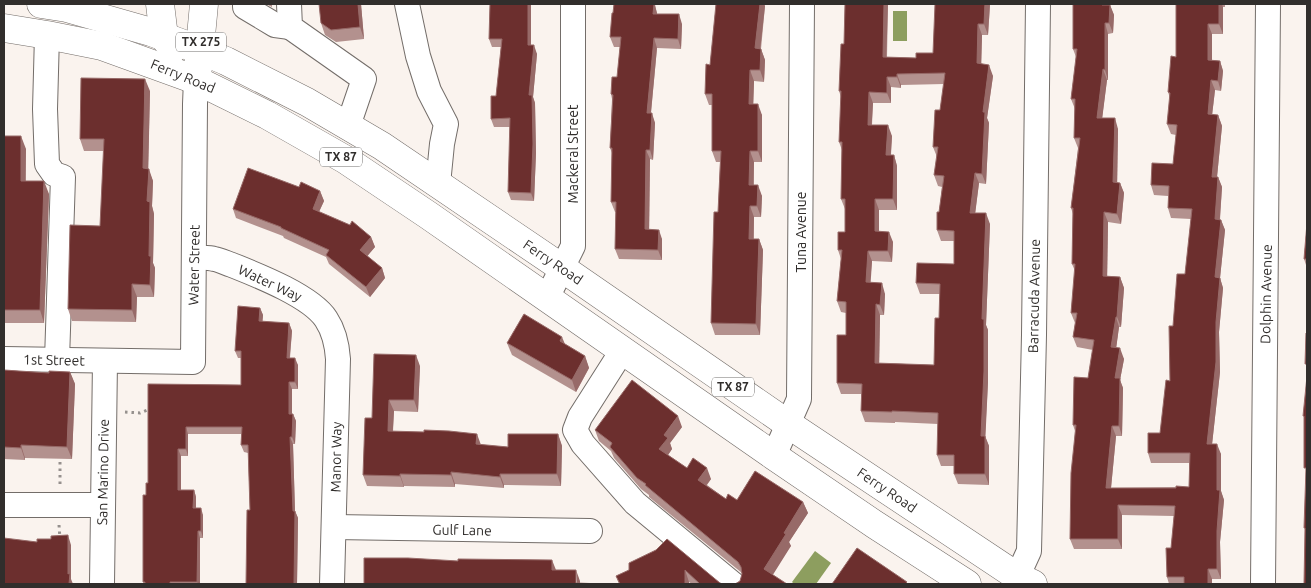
<svg xmlns="http://www.w3.org/2000/svg" width="1311" height="588" font-family="Ubuntu,sans-serif">
	<rect width="100%" height="100%" fill="#faf3ee"/>
	<g fill="#8d9e5f">
		<rect x="893" y="11" width="14" height="30"/>
		<polygon points="815,551 831,563 816,584 794,584 792,582"/>
	</g>
	<g fill="none" stroke-linecap="round" stroke-linejoin="round">
		<g stroke="#736d69" stroke-width="26">
			<g id="minor">
				<polyline points="245,4 245,7 275,25 290,27"/>
				<polyline points="289,4 290,27 364,79 348,126"/>
				<polyline points="407,4 418,56 429,91 446,124 442,144 438,184"/>
				<polyline points="47,35 45,109 47,164 54,174 63,177 57,360"/>
				<path d="M194,258C201,258 208,257 214,259C220,260 226,263 232,265C257,275 311,296 326,319C334,331 337,344 338,359L332,584"/>
				<polyline points="547,298 573,246 573,4"/>
				<polyline points="622,351 580,417 575,430 583,444 635,503 733,584"/>
				<polyline points="4,359 193,362 195,104 196,80"/>
				<polyline points="774,456 799,399 802,4"/>
				<polyline points="4,505 103,505"/>
				<polyline points="334,527 590,531"/>
				<polyline points="102,584 105,361"/>
				<polyline points="1014,584 1029,551 1034,335 1038,4"/>
				<polyline points="1263,584 1268,4"/>
			</g>
		</g>
		<g stroke="#736d69" stroke-width="29">
			<g id="major">
				<polyline points="41,4 67,8 151,32 200,50 226,61 307,102 382,146 562,268 788,424 1018,577 1033,584"/>
				<polyline points="160,4 164,37 173,49"/>
				<polyline points="4,28 47,35 102,46 196,80 267,115 346,160 428,215 774,456 874,524 967,584"/>
				<polyline points="198,68 204,4"/>
			</g>
		</g>
		<g stroke="#95908d" stroke-width="3" stroke-dasharray="2.5 4" stroke-linecap="butt">
			<polyline points="125,412 140,413 150,409"/>
			<polyline points="60,462 60,484"/>
			<polyline points="59,525 60,539"/>
		</g>
		<use href="#minor" stroke="#fff" stroke-width="24"/>
		<use href="#major" stroke="#fff" stroke-width="28"/>
	</g>
	<g fill="#b3918e" fill-rule="evenodd">
		<polygon points="266,4 272,4 272,7"/>
		<polygon points="361,4 364,39 336,42 325,35 321,23"/>
		<polygon points="490,4 531,45 537,54 533,97 535,103 536,153 534,201 511,200 508,192 510,127 494,127 491,119 496,96 501,47 492,47 489,39"/>
		<polygon points="614,4 655,4 657,14 682,24 681,49 657,48 651,113 655,123 653,160 650,159 649,230 662,239 662,260 619,259 615,249 616,212 615,212 611,202 612,153 610,148 612,99 611,94 617,77 620,47 614,47 610,37 613,13"/>
		<polygon points="716,4 764,4 765,6 761,49 765,60 764,82 754,81 753,104 762,115 762,162 754,162 754,185 762,196 761,217 754,217 754,239 759,239 763,250 760,335 715,335 711,323 718,212 720,162 716,162 712,151 712,105 709,105 705,94 710,65"/>
		<path d="M845,4H888L887,57L916,58L933,53L990,4L988,35H982L981,64L993,76L987,118L989,123L986,184L979,183L975,213L990,224L986,325L988,330V382L985,436L989,446V485L958,484L954,474V466H941L937,455L938,424L895,422V423L865,422L861,411V394H841L837,383L846,335V313L841,312L837,301L841,259L838,250L845,232V209L841,199L842,150L839,142L841,97L839,91L844,44ZM944,84L940,110L933,147L937,157L934,175L938,186L942,187L937,230L941,241H954V264L916,283L920,294H940L939,318L934,365L879,363L880,315H884L885,294L870,282L872,261L892,262L893,242L879,231V210H897V166L894,155H891L892,136L872,125L873,103H891V87L901,88V85Z"/>
		<polygon points="1176,4 1225,4 1225,7 1223,7 1223,34 1212,34 1212,60 1220,61 1223,71 1221,91 1215,90 1212,115 1218,115 1222,126 1217,177 1218,177 1222,187 1220,220 1221,220 1225,230 1220,278 1223,288 1219,332 1220,372 1212,444 1221,454 1221,491 1224,500 1220,542 1221,579 1212,579 1212,584 1169,584 1167,577 1171,548 1174,516 1122,515 1122,549 1074,549 1070,539 1075,431 1073,425 1088,378 1093,350 1077,347 1073,337 1075,323 1071,313 1075,271 1072,264 1073,214 1071,208 1078,148 1074,138 1075,109 1071,99 1076,57 1073,49 1107,5 1110,5 1114,15 1113,33 1108,34 1108,80 1107,80 1102,118 1118,129 1117,183 1120,183 1124,193 1121,224 1108,222 1107,276 1120,277 1124,288 1121,327 1119,327 1116,348 1124,359 1120,380 1123,388 1122,436 1116,436 1111,488 1189,487 1189,463 1151,463 1148,453 1160,433 1170,381 1173,326 1185,274 1191,219 1171,218 1168,208 1168,196 1154,195 1151,185 1173,164 1176,135 1171,134 1167,124 1170,98 1168,92 1176,57"/>
		<polygon points="150,91 148,169 153,181 152,206 154,214 153,263 155,268 154,297 137,297 136,322 72,321 68,309 100,226 104,151 84,151 80,139"/>
		<polygon points="4,136 26,149 26,181 49,194 44,323 4,323"/>
		<polygon points="299,187 320,191 324,201 319,212 371,237 375,247 367,256 382,268 385,278 370,297 329,264 326,257 284,238 283,236 236,218 233,209"/>
		<polygon points="1307,223 1307,268 1304,259"/>
		<polygon points="260,308 263,315 262,322 289,323 292,331 290,358 298,365 298,389 292,389 292,414 293,414 296,421 295,444 293,444 295,511 298,518 297,584 246,584 250,510 248,453 244,452 241,445 241,434 188,434 188,456 181,456 181,490 194,490 196,497 196,508 203,515 203,538 200,538 200,584 144,584 143,582 146,495 148,483 148,384 241,385 241,358 238,358 235,351"/>
		<polygon points="507,343 585,356 589,368 576,392 512,355"/>
		<polygon points="420,366 418,412 394,411 393,432 481,445 508,447 558,434 562,446 561,486 504,485 504,488 455,484 455,487 404,486 404,487 367,486 363,475 372,418"/>
		<polygon points="4,370 49,373 70,372 75,384 72,459 25,458 25,460 4,459"/>
		<polygon points="682,427 670,443 672,449 668,455 687,468 711,479 707,485 726,499 737,500 803,502 808,513 789,542 791,546 740,581 742,574 742,573 649,497 649,495 641,489 614,458 611,451 599,441 595,430"/>
		<polygon points="656,550 720,583 723,584 692,584 689,582 689,584 619,584 616,576 629,570"/>
	</g>
	<g fill="#976a68">
		<polygon points="358,4 361,4 364,39 360,27"/>
		<polygon points="528,4 531,4 531,53 528,45"/>
		<polygon points="651,4 655,4 655,6 657,13 657,23 653,14"/>
		<polygon points="760,4 764,4 765,6 759,60 755,48"/>
		<polygon points="884,4 888,4 886,67 883,57"/>
		<polygon points="985,4 990,4 988,35 984,24"/>
		<polygon points="1219,4 1222,4 1223,7 1223,34 1219,24"/>
		<polygon points="1110,5 1114,15 1113,33 1109,23"/>
		<polygon points="679,14 682,24 681,49 678,39"/>
		<polygon points="1105,23 1108,34 1108,80 1105,70"/>
		<polygon points="978,24 982,35 981,74 977,63"/>
		<polygon points="1208,24 1212,34 1212,70 1208,60"/>
		<polygon points="654,38 657,48 650,122 647,113"/>
		<polygon points="534,45 537,54 533,97 535,103 536,153 534,201 531,193 529,95"/>
		<polygon points="761,49 765,60 764,82 760,70"/>
		<polygon points="1220,61 1223,71 1221,91 1218,81"/>
		<polygon points="989,65 993,76 987,118 989,123 986,184 982,174 983,112"/>
		<polygon points="1103,69 1107,80 1101,128 1097,118"/>
		<polygon points="750,70 754,81 753,115 749,104"/>
		<polygon points="897,74 901,85 901,88 897,77"/>
		<polygon points="887,77 891,87 891,103 887,93"/>
		<polygon points="145,79 150,91 148,180 143,168"/>
		<polygon points="1211,80 1215,90 1211,124 1208,114"/>
		<polygon points="869,92 873,103 871,135 868,125"/>
		<polygon points="758,104 762,115 762,162 758,151"/>
		<polygon points="652,113 655,123 653,160 650,150"/>
		<polygon points="1218,115 1222,126 1216,187 1212,177"/>
		<polygon points="1115,118 1118,129 1117,193 1113,182"/>
		<polygon points="888,125 892,136 890,166 886,155"/>
		<polygon points="21,136 26,149 25,194 21,181"/>
		<polygon points="646,150 650,159 649,239 645,229"/>
		<polygon points="750,151 754,162 753,196 749,185"/>
		<polygon points="894,155 897,166 897,210 893,199"/>
		<polygon points="149,169 153,181 152,206 154,214 153,263 155,268 154,297 150,285 147,201"/>
		<polygon points="975,173 979,183 974,223 970,213"/>
		<polygon points="1218,177 1222,187 1219,230 1215,219"/>
		<polygon points="44,181 49,194 44,323 40,310"/>
		<polygon points="1120,183 1124,193 1121,224 1117,214"/>
		<polygon points="758,185 762,196 761,217 757,206"/>
		<polygon points="320,191 324,201 316,218 313,209"/>
		<polygon points="875,199 879,210 879,242 875,231"/>
		<polygon points="750,206 754,217 753,250 749,239"/>
		<polygon points="1104,212 1108,222 1107,286 1103,276"/>
		<polygon points="986,213 990,224 986,325 988,330 988,382 985,446 981,436 982,319"/>
		<polygon points="1221,220 1225,230 1220,278 1223,288 1219,332 1220,372 1211,454 1207,444 1215,277"/>
		<polygon points="659,230 662,239 662,260 658,250"/>
		<polygon points="889,232 893,242 892,262 888,251"/>
		<polygon points="371,237 375,247 364,260 360,250"/>
		<polygon points="759,239 763,250 760,335 756,324"/>
		<polygon points="868,251 872,261 870,292 866,282"/>
		<polygon points="382,268 385,278 370,297 366,287"/>
		<polygon points="1120,277 1124,288 1121,327 1117,317"/>
		<polygon points="882,283 885,294 884,315 880,305"/>
		<polygon points="132,284 137,297 136,322 132,310"/>
		<polygon points="876,304 880,315 879,374 875,363"/>
		<polygon points="260,308 263,315 262,329 259,321"/>
		<polygon points="1116,317 1119,327 1115,357 1111,347"/>
		<polygon points="289,323 292,331 289,365 287,358"/>
		<polygon points="562,337 567,349 560,341"/>
		<polygon points="1120,348 1124,359 1120,380 1123,388 1122,436 1119,426 1115,378"/>
		<polygon points="416,355 420,366 418,412 414,400"/>
		<polygon points="585,356 589,368 576,392 572,380"/>
		<polygon points="295,358 298,365 298,389 295,382"/>
		<polygon points="70,372 75,384 72,459 67,447"/>
		<polygon points="289,382 292,389 292,421 289,414"/>
		<polygon points="389,400 394,411 392,443 388,431"/>
		<polygon points="293,414 296,421 295,444 292,437"/>
		<polygon points="678,416 682,427 670,443 672,449 664,461 659,449 664,435"/>
		<polygon points="1112,426 1116,436 1110,498 1106,488"/>
		<polygon points="186,427 188,434 188,456 186,449"/>
		<polygon points="477,434 481,445 476,444"/>
		<polygon points="558,434 562,446 561,486 557,474"/>
		<polygon points="985,436 989,446 989,485 985,474"/>
		<polygon points="290,437 293,444 295,511 298,518 297,584 294,584"/>
		<polygon points="1217,444 1221,454 1221,491 1224,500 1220,542 1221,579 1217,569"/>
		<polygon points="21,445 25,458 25,460 21,448"/>
		<polygon points="178,449 181,456 181,497 178,490"/>
		<polygon points="707,468 711,479 702,491 698,480"/>
		<polygon points="451,472 455,484 455,487 451,475"/>
		<polygon points="400,474 404,486 404,487 400,476"/>
		<polygon points="500,474 504,485 504,488 500,477"/>
		<polygon points="194,490 196,497 196,515 193,508"/>
		<polygon points="803,502 808,513 789,542 791,546 769,581 764,569 784,533"/>
		<polygon points="1118,505 1122,515 1122,549 1118,539"/>
		<polygon points="201,508 203,515 203,538 201,531"/>
		<polygon points="198,531 200,538 200,584 198,584 197,582"/>
		<polygon points="68,535 71,545 71,579 73,584 69,584 68,574"/>
		<polygon points="552,560 556,570 552,570"/>
		<polygon points="1208,569 1212,579 1212,584 1208,584"/>
		<polygon points="576,570 580,581 580,584 577,584"/>
		<polygon points="685,570 689,582 689,584 685,584"/>
	</g>
	<g fill="#6c2f2e" stroke="#976a68" fill-rule="evenodd">
		<polygon points="319,4 358,4 360,27 331,30 321,23"/>
		<polygon points="490,4 528,4 528,45 534,45 529,95 532,95 533,144 531,193 508,192 510,118 491,119 491,96 496,96 502,39 489,39"/>
		<polygon points="614,4 654,4 653,14 679,14 678,39 654,38 647,113 652,113 650,150 646,150 645,229 659,230 658,250 615,249 616,202 611,202 612,148 610,148 613,95 611,94 612,77 617,77 621,37 610,37 612,13 613,13"/>
		<polygon points="716,4 760,4 755,48 761,49 760,70 750,70 749,104 758,104 758,151 750,151 749,185 758,185 757,206 750,206 749,239 759,239 756,324 711,323 714,212 718,212 721,151 712,151 712,94 705,94 706,64 710,65"/>
		<path d="M845,4H884L883,57L916,58V53H933L935,4H985L984,24H978L977,63L989,65L983,112H985L982,174L975,173L970,213H986L982,319H984V371L981,436H985V474H954V455H937L938,413L892,411V412L861,411L862,384L837,383V335H846V302L837,301L842,250H838V232H845V199H841L842,142H839L841,91H839L841,44H844ZM945,73L940,110H935L933,147H938L934,175L944,176L939,212H937V230L954,231V264L917,263L916,283L940,284L939,318H935L934,365L875,363L876,304L880,305L882,283L866,282L868,251H888L889,232L875,231V199H893L894,155H886L888,125H868L869,92L887,93V77H897V74Z"/>
		<polygon points="1073,4 1102,4 1102,5 1110,5 1109,23 1105,23 1105,70 1103,69 1097,118 1115,118 1113,182 1120,183 1117,214 1104,212 1103,276 1120,277 1117,317 1116,317 1111,347 1120,348 1115,378 1120,378 1119,426 1112,426 1106,488 1176,488 1176,486 1189,487 1190,453 1148,453 1148,433 1160,433 1166,380 1170,381 1169,326 1173,326 1177,274 1185,274 1192,209 1168,208 1169,186 1151,185 1152,163 1173,164 1177,125 1167,124 1170,93 1168,92 1171,56 1176,57 1176,4 1219,4 1219,24 1208,24 1208,60 1220,61 1218,81 1211,80 1208,114 1218,115 1212,177 1218,177 1215,219 1221,220 1215,277 1220,278 1216,322 1216,362 1207,444 1217,444 1217,490 1220,490 1217,531 1217,569 1208,569 1208,584 1184,584 1184,577 1167,577 1166,548 1171,548 1175,506 1118,505 1118,539 1070,539 1071,473 1076,425 1073,425 1074,377 1088,378 1094,340 1073,337 1077,313 1071,313 1075,264 1072,264 1073,208 1071,208 1080,138 1074,138 1075,99 1071,99 1077,49 1073,49"/>
		<polygon points="81,78 145,79 143,168 149,169 147,201 150,202 149,256 151,256 150,285 132,284 132,310 68,309 70,225 100,226 104,139 80,139"/>
		<polygon points="4,136 21,136 21,181 44,181 40,310 4,310"/>
		<polygon points="248,168 299,187 301,182 320,191 313,209 350,225 352,221 371,237 360,250 382,268 366,287 326,255 329,250 281,228 281,227 233,209"/>
		<polygon points="1307,223 1307,259 1304,259"/>
		<polygon points="238,306 260,308 259,321 289,323 287,358 295,358 295,382 289,382 289,414 293,414 292,437 290,437 293,511 295,511 294,584 246,584 247,510 250,510 248,445 241,445 242,427 186,427 186,449 178,449 178,490 194,490 193,508 201,508 201,531 198,531 197,582 170,582 170,584 145,584 145,582 143,582 143,495 146,495 146,483 148,483 148,384 241,385 241,351 235,351"/>
		<polygon points="524,314 562,337 560,341 585,356 572,380 507,343"/>
		<polygon points="1306,333 1307,333 1307,364 1305,364"/>
		<polygon points="374,354 416,355 414,400 389,400 388,431 424,432 424,430 449,431 477,434 476,444 508,447 508,434 558,434 557,474 500,474 500,477 451,472 451,475 400,474 400,476 363,475 365,418 372,418"/>
		<polygon points="4,370 49,373 49,371 70,372 67,447 21,445 21,448 4,447"/>
		<polygon points="1307,376 1307,584 1304,584 1305,528 1304,528 1306,468 1304,468 1304,416 1303,416"/>
		<polygon points="632,380 678,416 664,435 668,438 659,449 687,468 693,458 707,468 698,480 726,499 728,494 737,500 755,471 803,502 784,533 786,534 764,569 787,584 735,584 740,581 742,574 741,567 738,562 645,485 646,484 637,478 610,447 612,443 595,430"/>
		<polygon points="68,535 68,574 70,573 69,584 4,584 4,538 37,542 37,539 51,539 51,536"/>
		<polygon points="667,539 720,583 723,584 700,584 685,570 685,584 620,584 616,576 629,570 629,563 656,550"/>
		<polygon points="857,548 907,582 905,584 832,584"/>
		<polygon points="364,558 408,558 458,561 458,559 552,560 552,570 576,570 576,583 604,584 364,584"/>
	</g>
	<g text-anchor="middle" stroke-width="5" stroke-linejoin="round" paint-order="stroke">
		<g fill="#fff" stroke="#6f6d6b" stroke-width="1">
			<rect x="176" y="32.5" width="50" height="19" rx="4"/>
			<rect x="320" y="147.5" width="42" height="19" rx="4"/>
			<rect x="712" y="377.5" width="42" height="19" rx="4"/>
		</g>
		<g font-size="12" font-weight="bold" fill="#312e2c">
			<text x="201" y="46">TX 275</text>
			<text x="341" y="161">TX 87</text>
			<text x="733" y="391">TX 87</text>
		</g>
		<g font-size="14" fill="#312e2c" stroke="#fff">
			<text transform="translate(183 76) rotate(22)" y="5">Ferry Road</text>
			<text transform="translate(573 154) rotate(-90)" y="5">Mackeral Street</text>
			<text transform="translate(801 232) rotate(-90)" y="5">Tuna Avenue</text>
			<text transform="translate(553 262) rotate(34)" y="5">Ferry Road</text>
			<text transform="translate(194 265) rotate(-89)" y="5">Water Street</text>
			<text transform="translate(270 283) rotate(25)" y="5">Water Way</text>
			<text transform="translate(1266 294) rotate(-89)" y="5">Dolphin Avenue</text>
			<text transform="translate(1034 296) rotate(-89)" y="5">Barracuda Avenue</text>
			<text transform="translate(54 360) rotate(1)" y="5">1st Street</text>
			<text transform="translate(336 457) rotate(-89)" y="5">Manor Way</text>
			<text transform="translate(103 472) rotate(-89)" y="5">San Marino Drive</text>
			<text transform="translate(887 490) rotate(34)" y="5">Ferry Road</text>
			<text transform="translate(462 530) rotate(1)" y="5">Gulf Lane</text>
		</g>
	</g>
	<rect width="1311" height="588" fill="none" stroke="#312e2c" stroke-width="10"/>
</svg>
